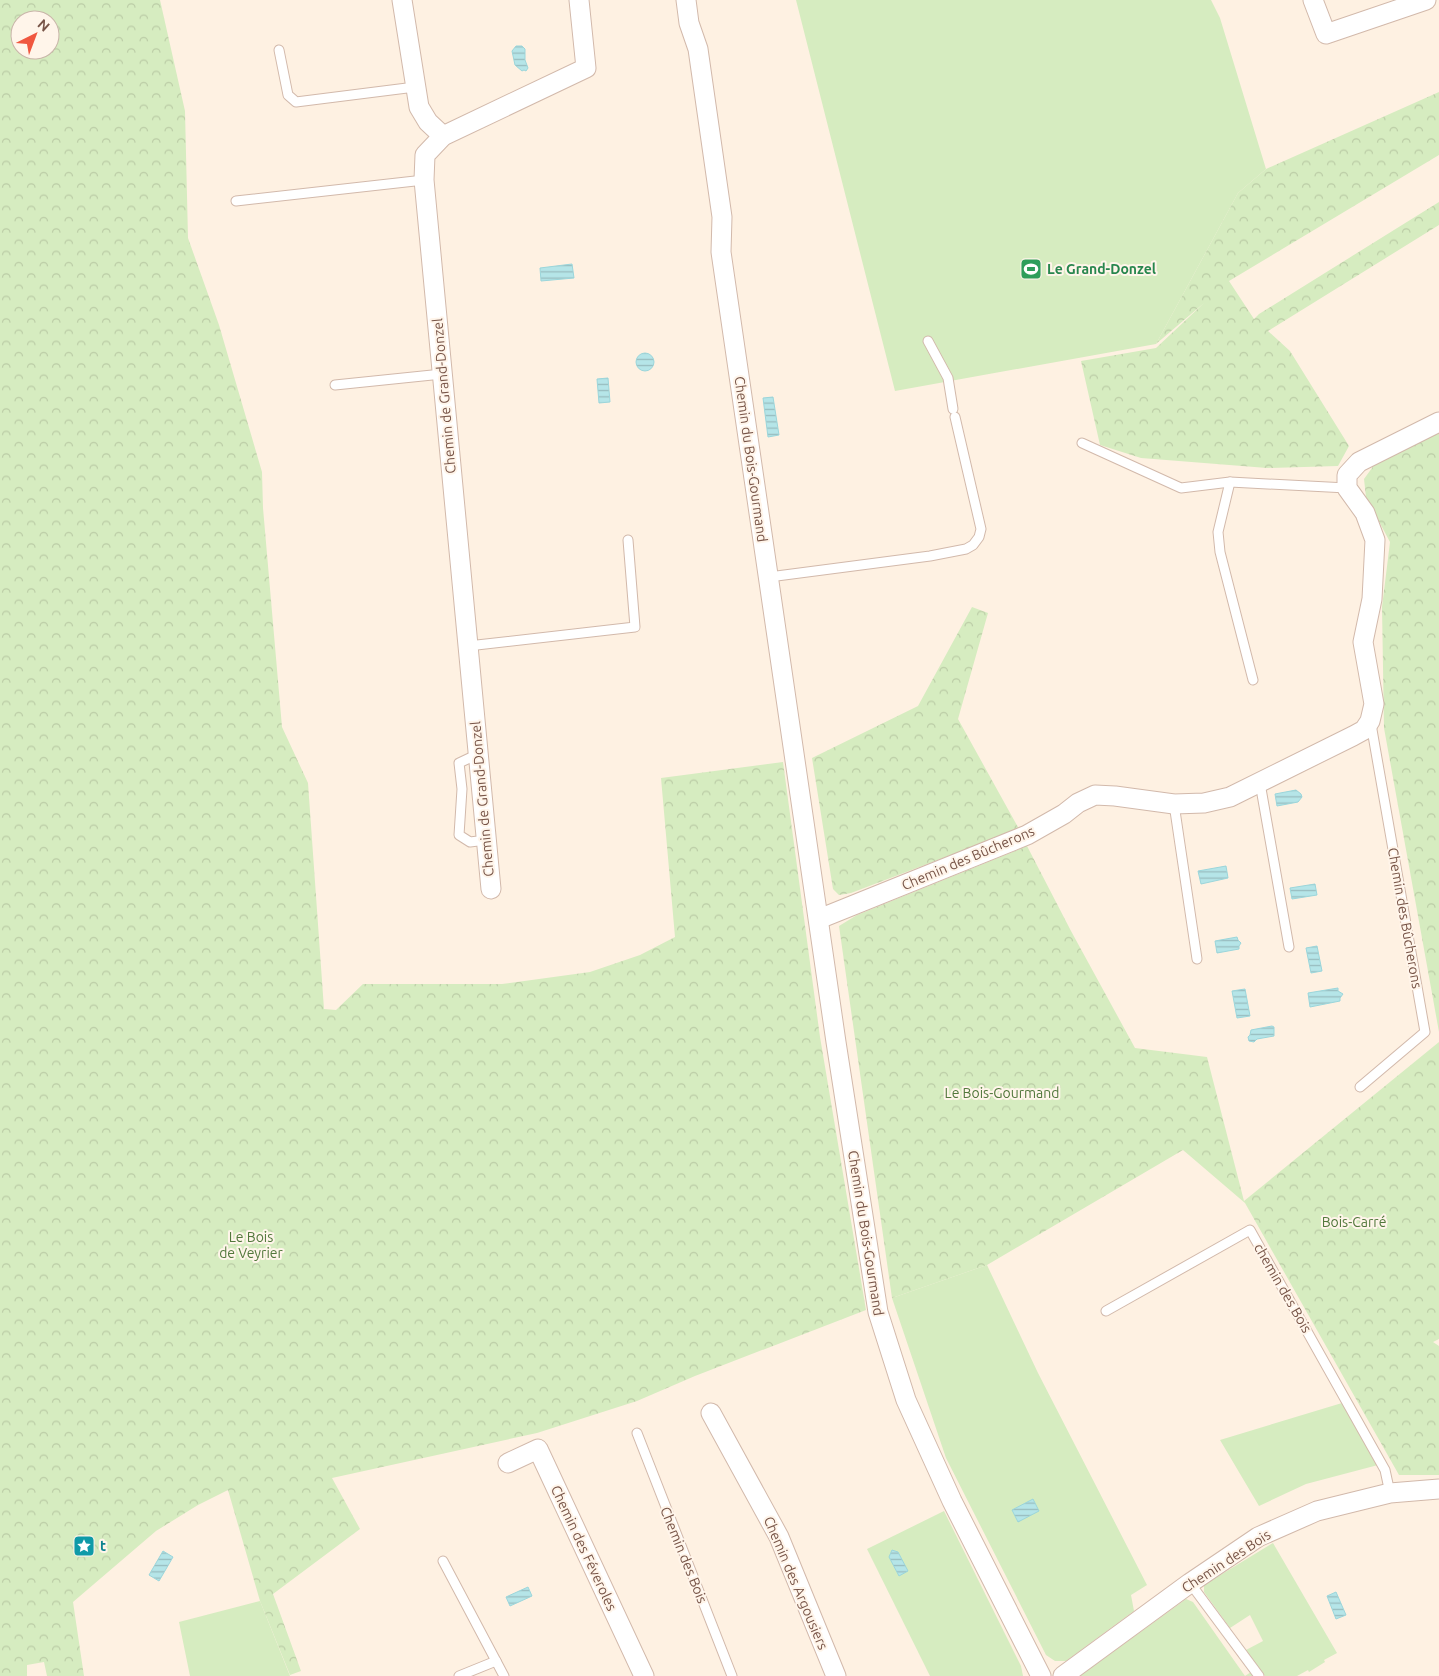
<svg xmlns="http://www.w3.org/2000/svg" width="1439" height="1676" font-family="Ubuntu,sans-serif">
	<defs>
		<pattern id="forest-crowns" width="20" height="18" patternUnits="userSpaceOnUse" patternTransform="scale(1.25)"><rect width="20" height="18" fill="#d6ecc0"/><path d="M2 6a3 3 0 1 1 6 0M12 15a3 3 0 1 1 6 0" fill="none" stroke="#bbcca6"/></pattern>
		<pattern id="water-rules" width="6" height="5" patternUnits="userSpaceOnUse" patternTransform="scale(1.25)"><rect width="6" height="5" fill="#b5e5e8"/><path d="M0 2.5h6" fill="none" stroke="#98bcbe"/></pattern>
	</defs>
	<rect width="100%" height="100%" fill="#fef1e2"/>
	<g fill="#d6ecc0">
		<polygon points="796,0 1211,0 1220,18 1266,169 1238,193 1156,344 895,391"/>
		<polygon points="987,1265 1038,1373 1147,1585 1131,1595 1134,1611 1066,1661 1055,1661 1046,1655 946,1458 892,1298"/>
		<polygon points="1342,1403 1378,1465 1306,1484 1259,1506 1220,1440"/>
		<polygon points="944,1511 1021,1666 1023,1676 930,1676 867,1549"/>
		<polygon points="1273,1543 1337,1653 1324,1660 1325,1662 1309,1672 1308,1670 1297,1676 1265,1676 1246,1650 1263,1641 1250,1615 1230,1628 1204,1592 1204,1585"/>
		<polygon points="1186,1599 1193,1602 1245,1676 1251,1672 1254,1676 1080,1676"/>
		<polygon points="260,1601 290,1676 190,1676 179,1622"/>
	</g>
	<g fill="url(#forest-crowns)" fill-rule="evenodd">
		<path d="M0,0H160L185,111L188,238L219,325L262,472L263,508L282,727L308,783L324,1009L336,1010L363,984H502L590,972L640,955L675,937L661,778L783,762L820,1037L866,1310L695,1376L637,1401L537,1433L332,1478L360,1529L273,1594L301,1671L290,1675L260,1601L228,1490L198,1505L156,1531L73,1602L84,1676H47L44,1662L27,1665V1676H0ZM20,20H50V50H20Z"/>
		<polygon points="1439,92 1439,155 1229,281 1254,319 1259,314 1439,202 1439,225 1268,331 1290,351 1349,446 1338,466 1267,468 1141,458 1100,445 1081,361 1156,348 1204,303 1156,344 1238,193 1266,169"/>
		<polygon points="1439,433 1439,1032 1384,728 1382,607 1390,542 1366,497 1364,479 1377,461"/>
		<polygon points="972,607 988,613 958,719 1019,829 851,893 839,895 833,889 812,758 918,706"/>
		<polygon points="1027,846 1071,931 1135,1048 1207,1057 1244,1201 1439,1042 1439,1339 1433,1342 1439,1346 1439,1475 1399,1475 1245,1203 1183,1150 987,1265 892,1298 839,926 857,915"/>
	</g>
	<g fill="url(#water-rules)" stroke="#9bd6db">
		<polygon points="516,46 522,46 525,49 525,60 528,68 526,71 524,70 522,71 515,65 512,51"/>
		<polygon points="572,264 574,278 541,281 540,268"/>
		<circle cx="645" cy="362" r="9"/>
		<polygon points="608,378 610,402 599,403 597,379"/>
		<polygon points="773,397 779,435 768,437 763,398"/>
		<polygon points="1296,790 1301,794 1302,797 1298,802 1277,806 1275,794"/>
		<polygon points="1226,866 1228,878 1201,884 1198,871"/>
		<polygon points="1315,884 1317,895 1292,899 1290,888"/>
		<polygon points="1237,937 1238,940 1241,943 1239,946 1239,949 1217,953 1215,941"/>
		<polygon points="1317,946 1322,971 1311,973 1306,948"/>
		<polygon points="1338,988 1338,991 1343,994 1340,998 1340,1001 1310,1007 1308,993"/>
		<polygon points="1245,989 1250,1016 1237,1018 1232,991"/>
		<polygon points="1272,1026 1274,1027 1274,1036 1257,1039 1254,1042 1249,1041 1248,1037 1250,1035 1251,1030"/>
		<polygon points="1033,1499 1039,1511 1018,1522 1012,1510"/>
		<polygon points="892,1550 898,1552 908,1571 899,1576 889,1557"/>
		<polygon points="163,1551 173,1557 159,1581 149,1575"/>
		<polygon points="528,1587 532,1596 510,1606 506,1597"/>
		<polygon points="1336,1592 1346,1615 1336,1619 1327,1596"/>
	</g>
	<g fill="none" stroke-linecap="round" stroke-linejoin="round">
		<g stroke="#d2b9ab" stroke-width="11">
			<g id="service">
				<polyline points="279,50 288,95 296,102 415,87"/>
				<polyline points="236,201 424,180"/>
				<polyline points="928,341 948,378 953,409"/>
				<polyline points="335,385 442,374"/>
				<polyline points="1082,443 1181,488 1230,482 1347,488"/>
				<polyline points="1230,482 1218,532 1220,552 1253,680"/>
				<polyline points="769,577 930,556 966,549 973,545 979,537 981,529 955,417"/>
				<polyline points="468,646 635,627 628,540"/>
				<polyline points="478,754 459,763 462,789 459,835 470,842 486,840"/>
				<polyline points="1260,783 1289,947"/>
				<polyline points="1174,804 1197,959"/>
				<polyline points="1360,1087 1425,1032 1371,724"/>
				<polyline points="1106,1311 1250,1230 1385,1470 1390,1493"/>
				<polyline points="637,1433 732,1676"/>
				<polyline points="443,1561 504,1676"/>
				<polyline points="1190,1583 1259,1676"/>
				<polyline points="459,1676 496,1661"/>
			</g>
		</g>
		<g stroke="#d2b9ab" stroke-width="21">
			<g id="minor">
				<polyline points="402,0 419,107 428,122 443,136"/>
				<polyline points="686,0 689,23 698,49 722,217 721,252 836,1042 878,1312 906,1400 952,1501 1041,1676"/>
				<polyline points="1313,0 1326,34 1426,0"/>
				<polyline points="491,889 424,180 425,155 443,136 586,68 579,0"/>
				<polyline points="819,919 1027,835 1064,814 1078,803 1095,795 1115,796 1174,804 1204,803 1230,797 1353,736 1364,730 1370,721 1374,704 1363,642 1372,599 1375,540 1365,513 1347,488 1347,475 1359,462 1439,422"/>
				<polyline points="711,1413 779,1537 836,1676"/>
				<polyline points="508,1463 538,1449 644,1676"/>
				<polyline points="1063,1676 1190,1583 1258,1537 1317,1511 1390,1493 1439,1489"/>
			</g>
		</g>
		<use href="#service" stroke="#fff" stroke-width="9"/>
		<use href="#minor" stroke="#fff" stroke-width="19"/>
	</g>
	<defs>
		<g id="stadium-square" transform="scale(1.125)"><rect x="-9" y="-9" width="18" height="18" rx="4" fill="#2e9e5b" stroke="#fff5ea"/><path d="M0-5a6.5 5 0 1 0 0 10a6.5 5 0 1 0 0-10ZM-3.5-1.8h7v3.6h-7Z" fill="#fff"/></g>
		<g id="sight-square" transform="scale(1.125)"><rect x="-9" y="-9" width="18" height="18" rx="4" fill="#0f9aa8" stroke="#fff5ea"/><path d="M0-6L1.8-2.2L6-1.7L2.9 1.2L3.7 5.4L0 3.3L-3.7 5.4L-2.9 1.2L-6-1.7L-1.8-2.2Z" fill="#fff"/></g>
	</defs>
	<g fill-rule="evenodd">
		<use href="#stadium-square" x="1031" y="269"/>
		<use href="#sight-square" x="84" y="1546"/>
	</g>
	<g text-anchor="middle" stroke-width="4" stroke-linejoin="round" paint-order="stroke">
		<g font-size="14" font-weight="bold" fill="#27864d" stroke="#fff5ea" text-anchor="start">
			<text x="1047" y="274">Le Grand-Donzel</text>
		</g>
		<g font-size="14" fill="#775447" stroke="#fff5ea">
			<text transform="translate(444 396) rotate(-95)" y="5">Chemin de Grand-Donzel</text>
			<text transform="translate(751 459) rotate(82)" y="5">Chemin du Bois-Gourmand</text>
			<text transform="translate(482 799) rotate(-95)" y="5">Chemin de Grand-Donzel</text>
			<text transform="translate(968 858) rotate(-23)" y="5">Chemin des Bûcherons</text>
			<text transform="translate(1405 918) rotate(80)" y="5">Chemin des Bûcherons</text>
			<text transform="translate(866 1233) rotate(81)" y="5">Chemin du Bois-Gourmand</text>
			<text transform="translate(1283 1288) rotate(60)" y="5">chemin des Bois</text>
			<text transform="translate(584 1548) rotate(65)" y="5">Chemin des Féveroles</text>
			<text transform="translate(684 1555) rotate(68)" y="5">Chemin des Bois</text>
			<text transform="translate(1226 1561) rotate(-33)" y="5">Chemin des Bois</text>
			<text transform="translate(796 1583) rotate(67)" y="5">Chemin des Argousiers</text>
		</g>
		<g font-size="14" fill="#52783c" stroke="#fff5ea">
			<text x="1002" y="1098">Le Bois-Gourmand</text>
			<text x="1354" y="1227">Bois-Carré</text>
			<text x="251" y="1242">Le Bois<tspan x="251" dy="16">de Veyrier</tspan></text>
		</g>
		<g font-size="14" font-weight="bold" fill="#0d838f" stroke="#fff5ea" text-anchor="start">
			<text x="100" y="1551">t</text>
		</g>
	</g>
	<g transform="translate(35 35) rotate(42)"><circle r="24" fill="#fff5ea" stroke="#c9b5a9"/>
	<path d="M0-4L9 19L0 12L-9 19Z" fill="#f0573f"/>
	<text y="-8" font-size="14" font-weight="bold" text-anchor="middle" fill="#775447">N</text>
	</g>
</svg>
